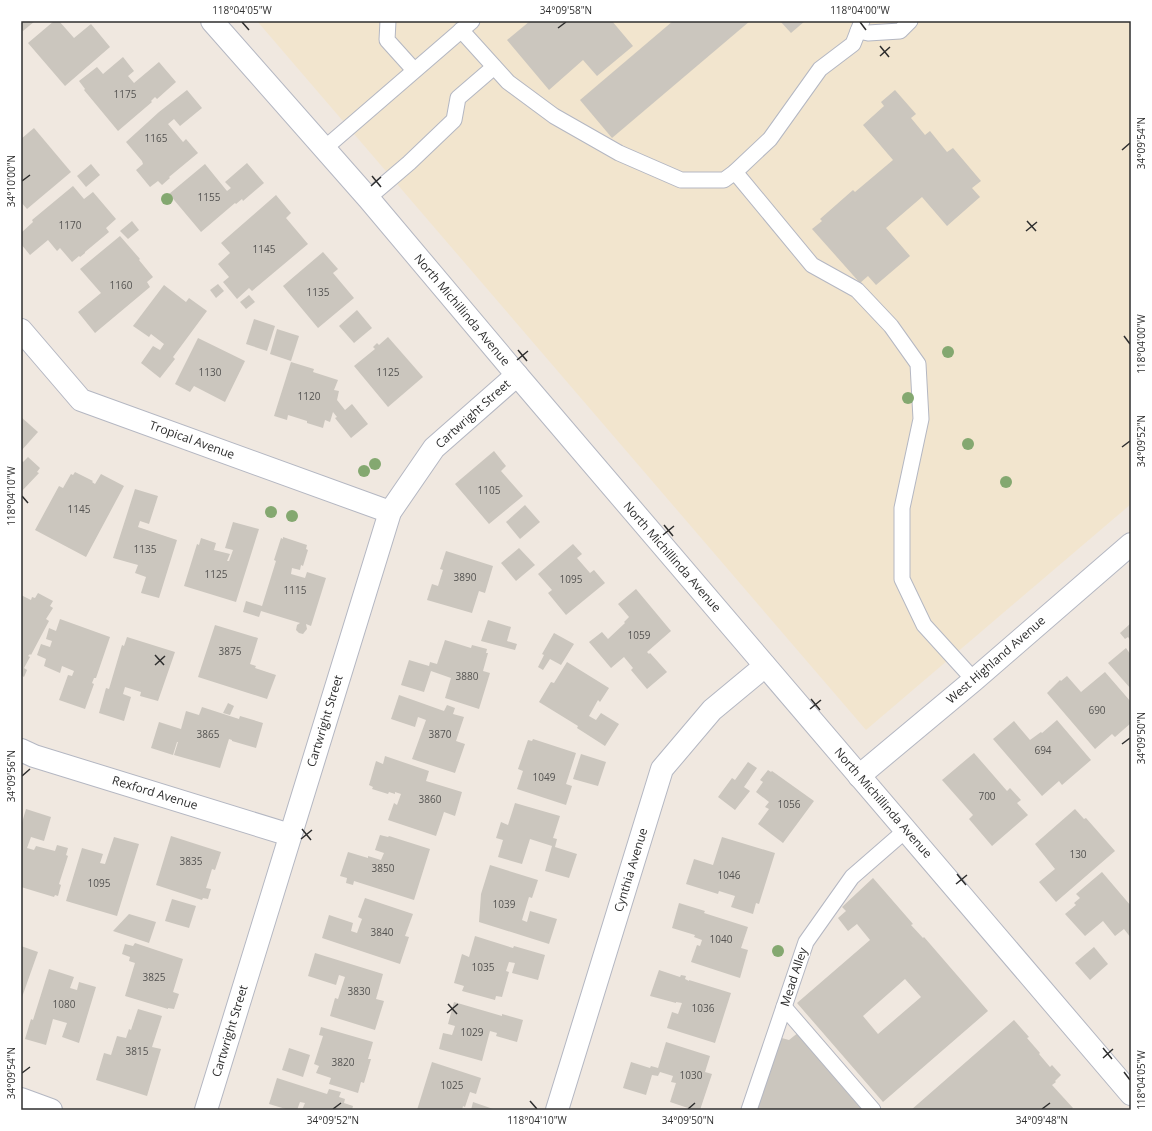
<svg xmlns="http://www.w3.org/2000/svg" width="1152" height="1131" font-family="'Open Sans',sans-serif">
	<rect width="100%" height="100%" fill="#f0e8e0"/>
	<polygon fill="#f2e5ce" points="257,21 1131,21 1131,504 866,730"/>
	<g fill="#cbc6be" fill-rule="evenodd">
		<polygon points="21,21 35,21 23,31 21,29"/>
		<polygon points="54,21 59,21 74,38 91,24 110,47 65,86 28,43"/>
		<polygon points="530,21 612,21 633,46 597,76 583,60 549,90 507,40"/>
		<polygon points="673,21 750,21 612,138 580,100"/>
		<polygon points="780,21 805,21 791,33"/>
		<polygon points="123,57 134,71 128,76 134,83 159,62 176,82 157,99 155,97 151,101 152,102 118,131 84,90 85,89 79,81 97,67 103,74"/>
		<polygon points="187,90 202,108 180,126 174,119 168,124 183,142 186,139 198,153 169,177 170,178 162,185 158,181 150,187 136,170 143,164 142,161 126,142 159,112"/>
		<polygon points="895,90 916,114 911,118 925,135 930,131 947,152 953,148 981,181 972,188 980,197 947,226 922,197 886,228 910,256 876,285 868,276 860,283 812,229 822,221 820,219 853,190 855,192 893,160 863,125 884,106 881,102"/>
		<polygon points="34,128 71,172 27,209 21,202 21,139"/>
		<polygon points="247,163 264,183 243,201 242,199 236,204 235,203 201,232 169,194 205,164 227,191 231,188 225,182"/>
		<polygon points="91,164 100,175 86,187 77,176"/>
		<polygon points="73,186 84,199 93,192 116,219 106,228 109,232 85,252 85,253 80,257 79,256 72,262 60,248 57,251 48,240 30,255 21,244 21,233 33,222 32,220"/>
		<polygon points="276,195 291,213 286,218 308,244 252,291 249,288 237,299 223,282 229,277 218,264 230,253 221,243"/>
		<polygon points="132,221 139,230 128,239 120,231"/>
		<polygon points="120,236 140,259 139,260 153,277 147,282 150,287 95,333 78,312 101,293 80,269"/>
		<polygon points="323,252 338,269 333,273 354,298 318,328 283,286"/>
		<polygon points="218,284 224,291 216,298 210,290"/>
		<polygon points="164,285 186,302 189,298 207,311 173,357 175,359 160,378 141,363 153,346 160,350 164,344 151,334 149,337 133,326"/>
		<polygon points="249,295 255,302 246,309 240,302"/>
		<polygon points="357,310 372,328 354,343 339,326"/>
		<polygon points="254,319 275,326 267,351 246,344"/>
		<polygon points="277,329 299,336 291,361 270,354"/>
		<polygon points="388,337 423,377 388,407 354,366 375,349 373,347 377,343 379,345"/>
		<polygon points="198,338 245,361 225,402 194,386 190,392 175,384"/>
		<polygon points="291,362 314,369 313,372 338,380 334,390 339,391 337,400 345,410 352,404 368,424 351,438 335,418 337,417 333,412 330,422 325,420 323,428 307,423 307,421 288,415 287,420 274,416"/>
		<polygon points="21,417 38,432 21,451"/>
		<polygon points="494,451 506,466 501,471 523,496 489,524 455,484"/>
		<polygon points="28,457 40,468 37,472 39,473 21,492 21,460 23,462"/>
		<polygon points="75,472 93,481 92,482 95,484 101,474 124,486 86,557 35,530 59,486 63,488 71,474 73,475"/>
		<polygon points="135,489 158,496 149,524 140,521 138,527 177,540 159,598 141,593 146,577 135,573 138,565 113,558"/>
		<polygon points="525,505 540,522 520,539 506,522"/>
		<polygon points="233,522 259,529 236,602 184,586 197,544 199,545 201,538 216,543 214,550 230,554 227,561 229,561 233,550 225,548"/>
		<polygon points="283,537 307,545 306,549 308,550 303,566 301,565 300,570 292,568 291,574 305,578 307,572 326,578 311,626 306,624 307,629 303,634 299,633 296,630 297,625 300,623 261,611 259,617 243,612 246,601 262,606 276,561 274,560 281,538 283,539"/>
		<polygon points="573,544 582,554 577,558 590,573 594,570 605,583 566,615 548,593 552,590 538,574"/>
		<polygon points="519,548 535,565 516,581 501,563"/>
		<polygon points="446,551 493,566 485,593 479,591 472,613 427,600 432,584 438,586 443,570 440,569"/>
		<polygon points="636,589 671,631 647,652 649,654 650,653 667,672 647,689 631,670 633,668 624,657 611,668 589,642 602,632 608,639 625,623 624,622 629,617 618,604"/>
		<polygon points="38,593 53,601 50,606 53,608 46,619 49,621 31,655 30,654 28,656 30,657 24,668 27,670 24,677 21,675 21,595 31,600 32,597 35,598"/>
		<polygon points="60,619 110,637 96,678 94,678 92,683 94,684 85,709 59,700 68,675 72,676 74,671 62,666 60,673 44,666 46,659 37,655 41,644 50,647 52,641 46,639 49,628 56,631"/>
		<polygon points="488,620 511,627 507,641 517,644 515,650 481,641"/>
		<polygon points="1131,623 1131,641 1128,637 1125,639 1120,633"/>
		<polygon points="215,625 258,638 250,664 256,666 255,668 276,675 267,699 198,677"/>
		<polygon points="554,633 574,644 561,665 550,659 543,670 538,667 544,655 542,654"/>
		<polygon points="127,637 175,652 158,701 140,696 141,692 125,687 123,694 131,697 124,721 99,713 106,688 109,689 122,645 124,646"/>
		<polygon points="445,640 471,648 472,645 487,649 486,653 488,653 483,671 490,673 479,709 445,698 451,678 431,671 424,692 401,685 409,660 429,666 430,662 437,664"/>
		<polygon points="1126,648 1131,655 1131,689 1108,663"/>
		<polygon points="567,662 609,688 600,702 598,700 589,716 596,720 601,713 619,724 605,746 577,728 578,726 539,702 551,682 554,683"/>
		<polygon points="1105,672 1131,702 1131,719 1129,721 1131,723 1115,737 1112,734 1095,749 1047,693 1060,680 1061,681 1067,676 1081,692"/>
		<polygon points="399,695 444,711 447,705 455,708 453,714 464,717 456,741 465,744 455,773 412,759 426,720 418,717 415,727 391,719"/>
		<polygon points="228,703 234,706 230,715 223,713"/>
		<polygon points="202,707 239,719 240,716 263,723 256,748 232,741 232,740 229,739 220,768 174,755 178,742 177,742 173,755 151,748 159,722 181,729 186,711 199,715"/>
		<polygon points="1057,720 1091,760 1062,785 1059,781 1042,796 993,739 1014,721 1030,740 1041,732 1042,733"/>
		<polygon points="533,739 576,753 566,784 572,786 566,805 517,789 523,771 518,769 528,740 532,741"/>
		<polygon points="974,753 1007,791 1010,788 1021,800 1017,803 1028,815 992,846 969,819 973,815 942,780"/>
		<polygon points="581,754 606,762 598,786 573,779"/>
		<polygon points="385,756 429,771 426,781 462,792 455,816 444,812 436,836 388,820 394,803 397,805 401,794 395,792 395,794 389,792 388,794 372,789 373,787 369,785 376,761 383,764"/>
		<polygon points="748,762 757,768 744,787 750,791 735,810 718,797 732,778 735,780"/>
		<polygon points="768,770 771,772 772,771 814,801 783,843 758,824 769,809 765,807 769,802 756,792 763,782 760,780"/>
		<polygon points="515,803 560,816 553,838 557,839 555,847 577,854 569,878 545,871 552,846 530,839 522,864 498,857 503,840 496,838 501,822 508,825"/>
		<polygon points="26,809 51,817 44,841 31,837 27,848 34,850 36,846 55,851 57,845 68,848 66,855 68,856 59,884 61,885 58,896 55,895 54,897 21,887 21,826"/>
		<polygon points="1075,809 1084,819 1086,818 1115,851 1056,902 1039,882 1055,869 1035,844"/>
		<polygon points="380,835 388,837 389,836 430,849 414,900 354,881 353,885 346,883 347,878 340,876 348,852 368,858 368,856 381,860 384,853 375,850"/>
		<polygon points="171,836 221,852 215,870 212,869 206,888 211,889 208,899 203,898 202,900 156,885"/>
		<polygon points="114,837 139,844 117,916 66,901 82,848 103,854 100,863 105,864"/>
		<polygon points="722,837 775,853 759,904 756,903 753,914 731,907 735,896 719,891 718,894 686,884 694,859 713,865"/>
		<polygon points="490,865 538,880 532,898 529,897 522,920 527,922 530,911 557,919 549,944 479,922 481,894"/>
		<polygon points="1102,872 1131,906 1131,938 1124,929 1115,936 1103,921 1085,936 1065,914 1076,905 1074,903 1080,898 1076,894"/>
		<path d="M873,878L913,924L911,925L923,938L924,937L988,1011L883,1102L797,1003L870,940L857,924L848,931L838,918L846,911L842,907ZM905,979L921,997L878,1034L863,1016Z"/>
		<polygon points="365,898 413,914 405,936 409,937 400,964 322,938 329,915 353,923 351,931 357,933 362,919 358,917"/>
		<polygon points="172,899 196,906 189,928 165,921"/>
		<polygon points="679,903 705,911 704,913 748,927 741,948 748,950 740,978 691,962 697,945 700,946 702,940 694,937 695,935 672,928"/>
		<polygon points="129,914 156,922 149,943 113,931"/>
		<polygon points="475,936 513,948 514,946 545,955 538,980 512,973 515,963 509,962 506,971 509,972 502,997 496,996 495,1000 462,991 464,986 454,983 462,954 469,957"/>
		<polygon points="135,943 183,959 173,992 179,994 174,1009 168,1008 168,1009 125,996 135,963 129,961 130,957 122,954 125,944 133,946"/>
		<polygon points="21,946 38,952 21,1000"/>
		<polygon points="1094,947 1108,964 1090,980 1075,963"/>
		<polygon points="315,953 383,974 376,999 384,1001 375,1030 330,1016 335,998 338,999 345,977 339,975 336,985 308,976"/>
		<polygon points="49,969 74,977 70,988 77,990 79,982 96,987 79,1043 62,1037 67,1023 53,1019 46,1045 25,1039 31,1019 33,1020"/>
		<polygon points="659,970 680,977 681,975 686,976 685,979 689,981 689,980 731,993 715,1043 667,1028 672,1012 678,1014 682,1003 676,1002 676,1003 650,996"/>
		<polygon points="454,1002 502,1016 502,1014 523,1020 517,1042 496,1036 497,1033 490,1031 482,1061 439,1049 443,1033 452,1035 455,1026 448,1024"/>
		<polygon points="138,1009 162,1016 152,1047 161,1049 147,1096 96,1080 104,1053 111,1055 117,1036 126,1038 129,1029 131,1030"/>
		<polygon points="1014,1020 1029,1037 1027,1038 1040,1053 1039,1054 1050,1067 1052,1065 1061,1075 1055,1081 1056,1082 1052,1085 1073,1108 1071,1110 911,1110"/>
		<polygon points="321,1027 373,1042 368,1059 371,1059 364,1083 361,1082 358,1093 329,1084 331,1078 316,1073 319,1066 314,1064 323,1036 319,1035"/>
		<polygon points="799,1032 867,1110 755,1110 778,1037 789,1040"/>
		<polygon points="666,1042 710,1056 705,1072 712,1074 700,1110 694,1110 670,1102 676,1083 671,1082 673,1076 660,1072 658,1076 652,1075 646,1095 623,1088 631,1062 650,1068 651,1066 658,1068"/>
		<polygon points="289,1048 310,1055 303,1077 282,1070"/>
		<polygon points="432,1062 481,1078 476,1094 470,1092 465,1107 463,1106 462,1110 417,1110"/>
		<polygon points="277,1078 327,1094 329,1089 341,1092 339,1097 345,1099 344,1103 353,1106 352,1110 302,1110 305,1103 300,1102 297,1110 289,1110 269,1104"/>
		<polygon points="473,1102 496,1110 471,1110"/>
	</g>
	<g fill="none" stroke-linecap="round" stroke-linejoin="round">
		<g stroke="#b4b7c2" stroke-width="17">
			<g id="lane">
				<polyline points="388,21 387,40 414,70"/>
				<polyline points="461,30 508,82 554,116 619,153 681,180 724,180 735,172 812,265 857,290 891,326 918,364 921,419 902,508 902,579 924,625 974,680"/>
				<polyline points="858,31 868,33 900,31 910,21"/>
				<polyline points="325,148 472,21"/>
				<polyline points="735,172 770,139 820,69 853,44 862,21"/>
				<polyline points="368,198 409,163 454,120 458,98 494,67"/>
				<polyline points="784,1007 873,1110"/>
				<polyline points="749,1110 806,942 852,877 906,830"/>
			</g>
		</g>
		<g stroke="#b4b7c2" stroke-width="24">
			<g id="street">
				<polyline points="21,330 81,400 390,512"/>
				<polyline points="21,750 34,756 290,835"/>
				<polyline points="859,776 974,680 1131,544"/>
				<polyline points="21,1099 51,1110"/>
				<polyline points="206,1110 390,512 434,448 517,375"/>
				<polyline points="557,1110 662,769 712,710 765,666"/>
			</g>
		</g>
		<g stroke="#b4b7c2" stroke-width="24">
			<polyline id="secondary" points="212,21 368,198 517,375 1131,1094"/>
		</g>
		<use href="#lane" stroke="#fff" stroke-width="15"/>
		<use href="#street" stroke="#fff" stroke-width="22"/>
		<use href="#secondary" stroke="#fff" stroke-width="22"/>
	</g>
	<g fill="#84a870">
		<circle cx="167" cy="199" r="6"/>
		<circle cx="948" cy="352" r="6"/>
		<circle cx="908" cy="398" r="6"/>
		<circle cx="968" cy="444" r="6"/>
		<circle cx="375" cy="464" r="6"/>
		<circle cx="364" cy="471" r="6"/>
		<circle cx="1006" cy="482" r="6"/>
		<circle cx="271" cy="512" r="6"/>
		<circle cx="292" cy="516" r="6"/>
		<circle cx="778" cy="951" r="6"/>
	</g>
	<path fill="none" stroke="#2e2e2e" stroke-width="1.5" d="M242,22L249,30M860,22L866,30M558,28L566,22M880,46L889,57M880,56L890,47M1122,150L1130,143M372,176L381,187M22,181L30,175M371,186L381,177M1027,221L1036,231M1026,231L1037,222M1124,336L1130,344M518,350L527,361M517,360L528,351M1122,447L1130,441M22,496L28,503M664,525L673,536M663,535L674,526M155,655L164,665M155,665L165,656M811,699L820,710M810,709L821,700M1122,744L1130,738M22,776L30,769M302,829L311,840M301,839L312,830M957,874L966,885M956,884L967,875M448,1004L457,1014M447,1013L458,1004M1103,1048L1112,1059M1103,1058L1113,1049M1124,1072L1130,1080M22,1073L30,1067M530,1101L537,1109M333,1109L341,1103M688,1109L695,1103M1042,1109L1050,1103"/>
	<g text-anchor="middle" stroke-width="3" stroke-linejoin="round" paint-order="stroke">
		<g font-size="10" fill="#555452">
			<text x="125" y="98">1175</text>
			<text x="156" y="142">1165</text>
			<text x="209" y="201">1155</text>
			<text x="70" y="229">1170</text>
			<text x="264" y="253">1145</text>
			<text x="121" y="289">1160</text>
			<text x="318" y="296">1135</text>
			<text x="210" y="376">1130</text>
			<text x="388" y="376">1125</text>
			<text x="309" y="400">1120</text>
			<text x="489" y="494">1105</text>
			<text x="79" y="513">1145</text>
			<text x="145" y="553">1135</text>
			<text x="216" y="578">1125</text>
			<text x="465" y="581">3890</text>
			<text x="571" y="583">1095</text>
			<text x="295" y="594">1115</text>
			<text x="639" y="639">1059</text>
			<text x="230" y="655">3875</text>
			<text x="467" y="680">3880</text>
			<text x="1097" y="714">690</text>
			<text x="208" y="738">3865</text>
			<text x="440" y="738">3870</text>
			<text x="1043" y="754">694</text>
			<text x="544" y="781">1049</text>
			<text x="987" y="800">700</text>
			<text x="430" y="803">3860</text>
			<text x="789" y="808">1056</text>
			<text x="1078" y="858">130</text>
			<text x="191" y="865">3835</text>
			<text x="383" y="872">3850</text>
			<text x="729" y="879">1046</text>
			<text x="99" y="887">1095</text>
			<text x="504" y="908">1039</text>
			<text x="382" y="936">3840</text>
			<text x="721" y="943">1040</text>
			<text x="483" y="971">1035</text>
			<text x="154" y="981">3825</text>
			<text x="359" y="995">3830</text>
			<text x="64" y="1008">1080</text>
			<text x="703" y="1012">1036</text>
			<text x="472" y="1036">1029</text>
			<text x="137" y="1055">3815</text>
			<text x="343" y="1066">3820</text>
			<text x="691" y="1079">1030</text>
			<text x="452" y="1089">1025</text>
		</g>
		<g font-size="12" fill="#2e2e2e" stroke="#fff">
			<text transform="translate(462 310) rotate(50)" y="4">North Michillinda Avenue</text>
			<text transform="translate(473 414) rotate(-42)" y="4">Cartwright Street</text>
			<text transform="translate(192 440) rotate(20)" y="4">Tropical Avenue</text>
			<text transform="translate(672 557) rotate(49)" y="4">North Michillinda Avenue</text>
			<text transform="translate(996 660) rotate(-41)" y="4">West Highland Avenue</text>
			<text transform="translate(325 721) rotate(-73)" y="4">Cartwright Street</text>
			<text transform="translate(155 793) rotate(17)" y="4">Rexford Avenue</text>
			<text transform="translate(883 803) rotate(49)" y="4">North Michillinda Avenue</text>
			<text transform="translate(631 870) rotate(-73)" y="4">Cynthia Avenue</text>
			<text transform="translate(794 977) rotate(-72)" y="4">Mead Alley</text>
			<text transform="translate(230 1031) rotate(-73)" y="4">Cartwright Street</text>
		</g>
	</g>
	<rect width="1152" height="1131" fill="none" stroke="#ffffff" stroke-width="44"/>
	<rect x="22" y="22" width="1108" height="1087" fill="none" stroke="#2e2e2e" stroke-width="1.5"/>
	<g font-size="10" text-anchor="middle" fill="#2e2e2e">
		<text x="242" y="14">118°04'05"W</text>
		<text x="566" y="14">34°09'58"N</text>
		<text x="860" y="14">118°04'00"W</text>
		<text transform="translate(1141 143) rotate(-90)" y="4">34°09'54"N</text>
		<text transform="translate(11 181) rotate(-90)" y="4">34°10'00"N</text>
		<text transform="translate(1141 344) rotate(-90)" y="4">118°04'00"W</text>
		<text transform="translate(1141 441) rotate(-90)" y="4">34°09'52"N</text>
		<text transform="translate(11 496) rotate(-90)" y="4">118°04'10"W</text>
		<text transform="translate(1141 738) rotate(-90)" y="4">34°09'50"N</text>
		<text transform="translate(11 776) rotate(-90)" y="4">34°09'56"N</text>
		<text transform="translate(11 1073) rotate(-90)" y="4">34°09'54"N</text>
		<text transform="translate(1141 1080) rotate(-90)" y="4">118°04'05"W</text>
		<text x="333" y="1124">34°09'52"N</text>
		<text x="537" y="1124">118°04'10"W</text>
		<text x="688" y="1124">34°09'50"N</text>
		<text x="1042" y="1124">34°09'48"N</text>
	</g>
</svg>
